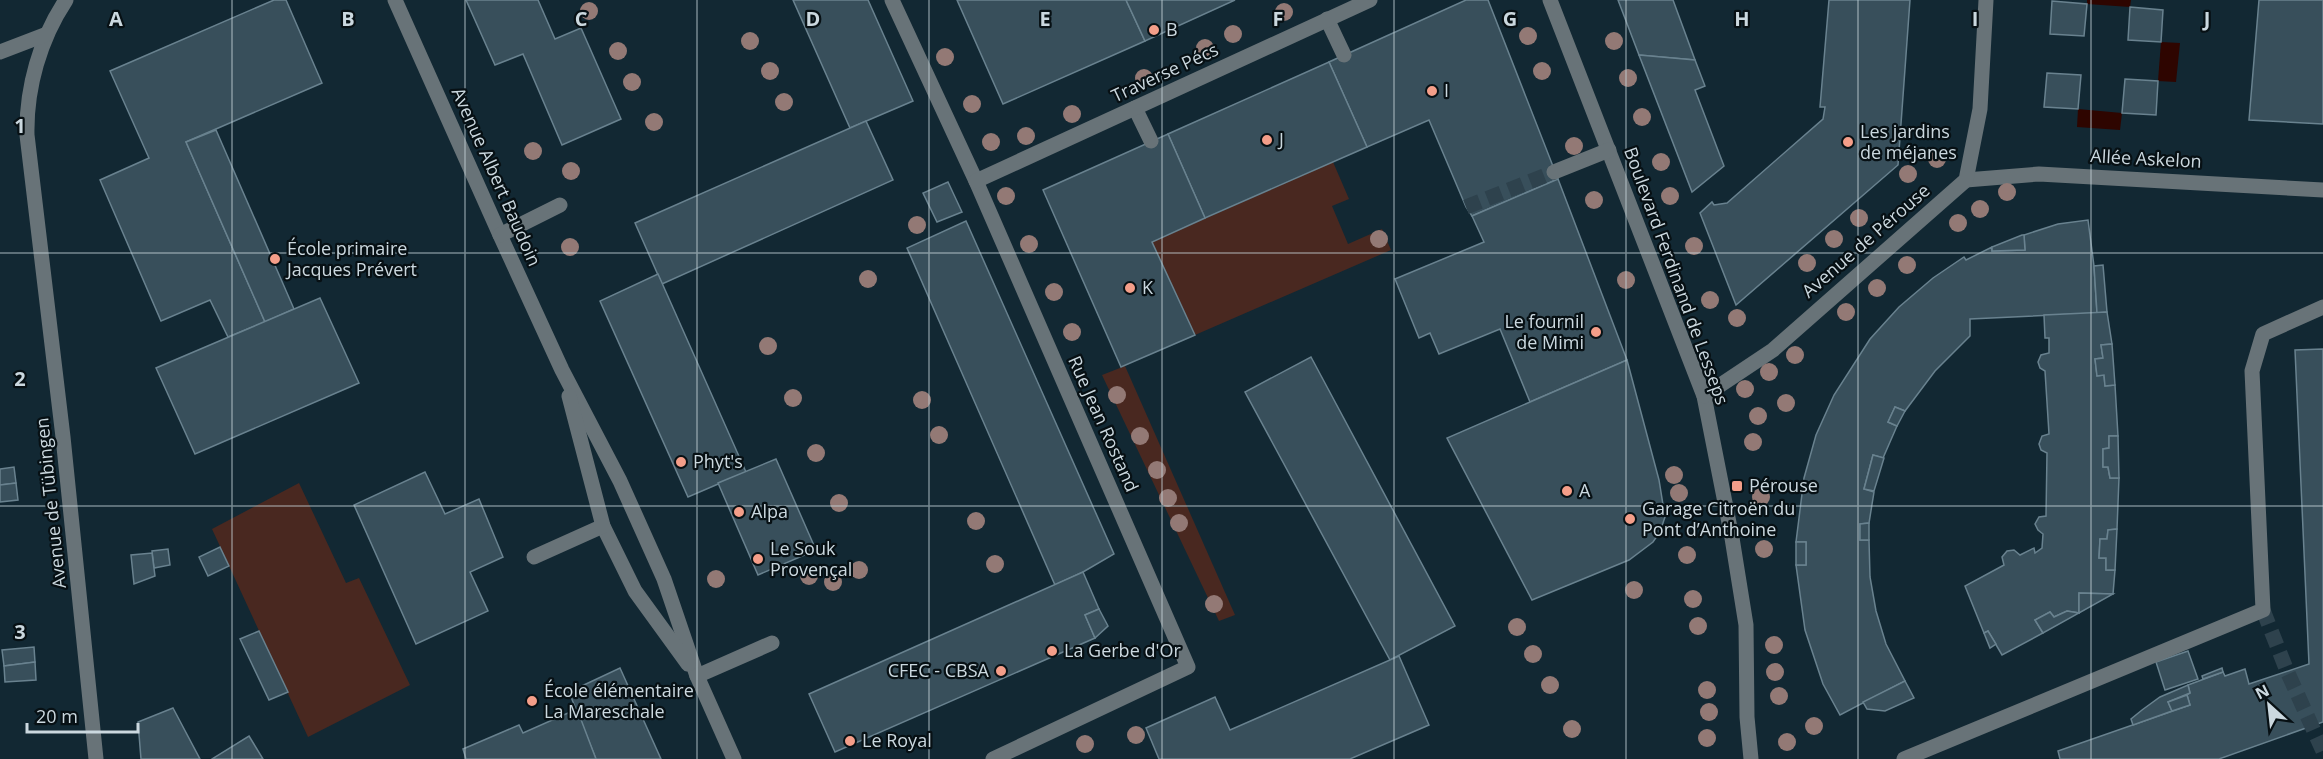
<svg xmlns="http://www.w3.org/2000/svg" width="2323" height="759" font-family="'Open Sans',sans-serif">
	<rect width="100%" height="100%" fill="#122833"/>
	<g fill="#492820">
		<polygon points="1333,162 1349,199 1332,206 1348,244 1382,229 1391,250 1195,335 1152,242"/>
		<polygon points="1125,366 1235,615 1219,621 1102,375"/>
		<polygon points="299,483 346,583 359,578 410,685 308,737 212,529"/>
	</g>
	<g fill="#2e0500">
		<polygon points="2087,0 2131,0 2130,7 2087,4"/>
		<polygon points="2161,42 2180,43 2176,82 2158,81"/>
		<polygon points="2078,109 2122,113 2120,130 2077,127"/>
	</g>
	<g fill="#384f5b" stroke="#69828f" stroke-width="1.5">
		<polygon points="274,0 286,0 322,83 186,142 265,322 228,337 210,300 161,321 100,180 149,158 110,71"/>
		<polygon points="466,0 538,0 555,39 581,28 621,119 562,145 523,54 495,65"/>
		<polygon points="793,0 868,0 913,101 850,128"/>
		<polygon points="957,0 1126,0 1145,41 1003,104"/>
		<polygon points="1126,0 1235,0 1145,41"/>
		<polygon points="1466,0 1488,0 1558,179 1472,216 1466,207 1429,120 1367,147 1329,62"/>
		<polygon points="1618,0 1673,0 1695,60 1639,55"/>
		<polygon points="1829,0 1910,0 1898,165 1736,305 1700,213 1712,202 1714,205 1727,203 1823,119 1825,107 1820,107"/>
		<polygon points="2259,0 2323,0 2323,124 2249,120"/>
		<polygon points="2052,1 2087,4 2084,36 2050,34"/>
		<polygon points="2130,7 2163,10 2161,42 2128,40"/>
		<polygon points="1639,55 1695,60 1705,86 1695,90 1724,166 1692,192"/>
		<polygon points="1329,62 1367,147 1205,218 1168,134"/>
		<polygon points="2047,73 2081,75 2078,109 2044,107"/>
		<polygon points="2125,79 2158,81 2156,115 2122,113"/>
		<polygon points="866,121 893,180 662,284 635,223"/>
		<polygon points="216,130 294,309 265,322 186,142"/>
		<polygon points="1168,134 1205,218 1152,242 1195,335 1121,367 1043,190"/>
		<polygon points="1558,179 1627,360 1530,402 1500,329 1439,354 1430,333 1419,338 1395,279 1484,242 1472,216"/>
		<polygon points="948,182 962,212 937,222 923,193"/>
		<polygon points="2088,220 2094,266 2097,313 1970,319 1970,336 1935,371 1905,411 1895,407 1888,422 1897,426 1883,458 1873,455 1864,489 1874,492 1869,523 1860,524 1860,540 1869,540 1870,577 1876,611 1886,644 1905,681 1840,715 1823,684 1805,630 1796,565 1806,565 1806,542 1796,542 1804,478 1816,435 1834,395 1870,339 1899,307 1933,278 1964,257 1966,260 1992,247 1992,251 2025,250 2024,235 2058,224"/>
		<polygon points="966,221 1114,554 1083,572 1055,585 907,248"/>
		<polygon points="2022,235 2024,235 2025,250 1992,251 1992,247"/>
		<polygon points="2103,265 2107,312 2097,313 2094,266"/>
		<polygon points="658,274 746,472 688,497 600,301"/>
		<polygon points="320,298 359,383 195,454 156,368"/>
		<polygon points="2107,312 2112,344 2101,345 2103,358 2095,359 2097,376 2104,375 2105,386 2115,385 2118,436 2109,436 2109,448 2103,449 2103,467 2108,467 2110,478 2119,478 2117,529 2108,530 2107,539 2100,539 2099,558 2106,558 2106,570 2115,570 2113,594 2079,593 2079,613 2067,611 2054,617 2050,612 2035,620 2043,633 2002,655 1988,631 1984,633 1965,586 2004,565 2002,557 2007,551 2014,550 2020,555 2034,548 2035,553 2042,548 2043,534 2038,530 2035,524 2039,517 2046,516 2047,453 2041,450 2039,444 2042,436 2049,434 2045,371 2040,368 2038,362 2041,355 2049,353 2049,338 2045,338 2044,315"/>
		<polygon points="2112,344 2115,385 2105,386 2104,375 2097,376 2095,359 2103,358 2101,345"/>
		<polygon points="2323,349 2323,722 2219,759 2060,759 2058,751 2190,705 2187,695 2190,693 2188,685 2223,672 2225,676 2245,669 2249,684 2309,664 2295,350"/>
		<polygon points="1311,357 1455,626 1390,660 1245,392"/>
		<polygon points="1627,360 1659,480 1665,517 1660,532 1653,542 1629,560 1532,600 1447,438"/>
		<polygon points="1895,407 1905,411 1897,426 1888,422"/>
		<polygon points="2109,436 2118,436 2119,478 2110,478 2108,467 2103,467 2103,449 2109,448"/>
		<polygon points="1873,455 1884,458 1874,491 1864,489"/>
		<polygon points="776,459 816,550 758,575 718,483"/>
		<polygon points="14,467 16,483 0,485 0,469"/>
		<polygon points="425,472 445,514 479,499 503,557 470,572 488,611 416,644 354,505"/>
		<polygon points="16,483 18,500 0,502 0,485"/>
		<polygon points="1869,523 1869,540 1860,540 1860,524"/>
		<polygon points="2117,529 2115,570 2106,570 2106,558 2099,558 2100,539 2107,539 2108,530"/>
		<rect x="1796" y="542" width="10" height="23"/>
		<polygon points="220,547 229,566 208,576 199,557"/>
		<polygon points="168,549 170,565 154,568 152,551"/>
		<polygon points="152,553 155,576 134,584 131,555"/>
		<polygon points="1083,572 1099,609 1085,615 1095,638 835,752 809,694"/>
		<polygon points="2079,593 2113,594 2079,613"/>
		<polygon points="1099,609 1108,626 1095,638 1085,615"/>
		<polygon points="2067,611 2079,613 2043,633 2035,620 2050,612 2054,617"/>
		<polygon points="259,631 288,692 269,700 240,639"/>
		<polygon points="1988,631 1996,644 1990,648 1984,633"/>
		<polygon points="34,647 35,662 4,666 2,650"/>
		<polygon points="2188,651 2198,679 2165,690 2156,662"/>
		<polygon points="1399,656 1429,725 1350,759 1159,759 1146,728 1215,697 1230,730"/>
		<polygon points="35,662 36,680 5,682 4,666"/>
		<polygon points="620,668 661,759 596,759 569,692"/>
		<polygon points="2222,668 2223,672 2203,679 2202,676"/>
		<polygon points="1905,681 1914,698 1885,711 1867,709 1863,702"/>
		<polygon points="2188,685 2190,693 2168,702 2172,711 2133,725 2131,719 2142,710 2160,697"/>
		<polygon points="2187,695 2190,705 2172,711 2168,702"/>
		<polygon points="173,708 200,759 141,759 138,722"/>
		<polygon points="577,709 596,759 466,759 463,749 519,725 523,733"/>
		<polygon points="249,736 263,759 212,759"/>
	</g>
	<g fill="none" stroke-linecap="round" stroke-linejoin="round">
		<g stroke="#2e424d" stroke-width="15" stroke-dasharray="15 8" stroke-linecap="butt">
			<polyline points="1466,207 1554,172"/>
			<polyline points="2263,610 2287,671 2323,751"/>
		</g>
		<g stroke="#687378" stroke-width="15">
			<path d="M66,0C40,39 26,88 27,135L63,437L96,759"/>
			<polyline points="395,0 500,235 562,370 620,481 664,579 697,676 734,759"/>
			<polyline points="892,0 976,181 1188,667 993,759"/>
			<polyline points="1550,0 1704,396 1732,538 1746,625 1747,717 1751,759"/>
			<polyline points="1327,19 1344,55"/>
			<polyline points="0,52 47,34"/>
			<polyline points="1135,108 1151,141"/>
			<polyline points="1554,172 1609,150"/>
			<polyline points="1966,180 2039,174 2323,190"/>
			<polyline points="976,181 1370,0"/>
			<polyline points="500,235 560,205"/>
			<polyline points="569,396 603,526 635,591 688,664"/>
			<polyline points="1704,396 1773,350 1966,180 1980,109 1986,0"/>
			<polyline points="534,557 603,526"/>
			<polyline points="697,676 772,643"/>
			<polyline points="1904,759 2263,610 2252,371 2263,334 2323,307"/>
		</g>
	</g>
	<g fill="#937975">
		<circle cx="589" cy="11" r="9"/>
		<circle cx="1284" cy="12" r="9"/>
		<circle cx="1233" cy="34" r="9"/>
		<circle cx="1528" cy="36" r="9"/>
		<circle cx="750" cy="41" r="9"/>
		<circle cx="1614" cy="41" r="9"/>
		<circle cx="1205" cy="48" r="9"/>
		<circle cx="618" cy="51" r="9"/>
		<circle cx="945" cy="57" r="9"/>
		<circle cx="770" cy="71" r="9"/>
		<circle cx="1542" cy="71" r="9"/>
		<circle cx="1144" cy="78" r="9"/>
		<circle cx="1628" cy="78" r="9"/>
		<circle cx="632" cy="82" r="9"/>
		<circle cx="784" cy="102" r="9"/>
		<circle cx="972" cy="104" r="9"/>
		<circle cx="1072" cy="114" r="9"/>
		<circle cx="1642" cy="117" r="9"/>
		<circle cx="654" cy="122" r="9"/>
		<circle cx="1026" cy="136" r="9"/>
		<circle cx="991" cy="142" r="9"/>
		<circle cx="1574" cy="146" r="9"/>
		<circle cx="533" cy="151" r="9"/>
		<circle cx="1937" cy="159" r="9"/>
		<circle cx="1661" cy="162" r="9"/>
		<circle cx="571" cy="171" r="9"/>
		<circle cx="1908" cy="174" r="9"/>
		<circle cx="2007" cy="192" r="9"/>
		<circle cx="1006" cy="196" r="9"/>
		<circle cx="1670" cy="196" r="9"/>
		<circle cx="1594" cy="200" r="9"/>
		<circle cx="1980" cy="209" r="9"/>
		<circle cx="1859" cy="218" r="9"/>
		<circle cx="1958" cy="223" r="9"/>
		<circle cx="917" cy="225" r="9"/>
		<circle cx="1379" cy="239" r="9"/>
		<circle cx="1834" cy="239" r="9"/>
		<circle cx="1029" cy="244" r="9"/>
		<circle cx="1694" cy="246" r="9"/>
		<circle cx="570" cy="247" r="9"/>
		<circle cx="1807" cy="263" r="9"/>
		<circle cx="1907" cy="265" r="9"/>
		<circle cx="868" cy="279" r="9"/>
		<circle cx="1626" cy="280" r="9"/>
		<circle cx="1877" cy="288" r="9"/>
		<circle cx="1054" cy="292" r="9"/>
		<circle cx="1710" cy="300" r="9"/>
		<circle cx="1846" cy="312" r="9"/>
		<circle cx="1737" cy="318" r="9"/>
		<circle cx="1072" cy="332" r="9"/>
		<circle cx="768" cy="346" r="9"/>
		<circle cx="1795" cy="355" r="9"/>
		<circle cx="1769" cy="372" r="9"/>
		<circle cx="1745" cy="389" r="9"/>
		<circle cx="1117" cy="395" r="9"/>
		<circle cx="793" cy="398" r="9"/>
		<circle cx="922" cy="400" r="9"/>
		<circle cx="1786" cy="403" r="9"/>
		<circle cx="1758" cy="416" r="9"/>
		<circle cx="939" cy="435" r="9"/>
		<circle cx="1140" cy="436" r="9"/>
		<circle cx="1753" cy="442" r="9"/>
		<circle cx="816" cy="453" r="9"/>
		<circle cx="1157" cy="470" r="9"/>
		<circle cx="1674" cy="475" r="9"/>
		<circle cx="1679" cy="493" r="9"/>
		<circle cx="1761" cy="497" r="9"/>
		<circle cx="1168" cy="498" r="9"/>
		<circle cx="839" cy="503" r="9"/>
		<circle cx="976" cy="521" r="9"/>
		<circle cx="1179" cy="523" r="9"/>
		<circle cx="1764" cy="549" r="9"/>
		<circle cx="1687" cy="555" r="9"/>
		<circle cx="995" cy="564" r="9"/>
		<circle cx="859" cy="570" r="9"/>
		<circle cx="809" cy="576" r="9"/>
		<circle cx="716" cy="579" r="9"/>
		<circle cx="833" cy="582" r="9"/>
		<circle cx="1634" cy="590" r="9"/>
		<circle cx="1693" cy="599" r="9"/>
		<circle cx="1214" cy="604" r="9"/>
		<circle cx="1698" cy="626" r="9"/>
		<circle cx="1517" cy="627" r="9"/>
		<circle cx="1774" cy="645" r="9"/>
		<circle cx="1533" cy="654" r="9"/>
		<circle cx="1775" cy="672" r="9"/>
		<circle cx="1550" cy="685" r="9"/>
		<circle cx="1707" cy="690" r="9"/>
		<circle cx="1779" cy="696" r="9"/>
		<circle cx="1709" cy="712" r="9"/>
		<circle cx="1814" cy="726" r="9"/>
		<circle cx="1572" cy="729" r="9"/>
		<circle cx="1136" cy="735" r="9"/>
		<circle cx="1707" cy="738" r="9"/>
		<circle cx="1787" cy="742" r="9"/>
		<circle cx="1085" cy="744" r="9"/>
	</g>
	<path fill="none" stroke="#cbd8df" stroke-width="1.5" stroke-opacity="0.55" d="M232,0V759M465,0V759M697,0V759M929,0V759M1162,0V759M1394,0V759M1626,0V759M1858,0V759M2091,0V759M0,253H2323M0,506H2323"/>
	<g fill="#f49e89" stroke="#071014" stroke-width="2">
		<circle cx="1154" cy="30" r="6"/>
		<circle cx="1432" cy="91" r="6"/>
		<circle cx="1267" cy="140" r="6"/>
		<circle cx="1848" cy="142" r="6"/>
		<circle cx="275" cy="259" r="6"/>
		<circle cx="1130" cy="288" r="6"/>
		<circle cx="1596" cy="332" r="6"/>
		<circle cx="681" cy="462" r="6"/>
		<rect x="1731" y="480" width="12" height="12" rx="3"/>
		<circle cx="1567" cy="491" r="6"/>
		<circle cx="739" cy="512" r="6"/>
		<circle cx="1630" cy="519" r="6"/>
		<circle cx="758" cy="559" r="6"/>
		<circle cx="1052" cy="651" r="6"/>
		<circle cx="1001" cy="671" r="6"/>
		<circle cx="532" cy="701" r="6"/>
		<circle cx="850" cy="741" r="6"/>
	</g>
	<g text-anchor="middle" stroke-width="4.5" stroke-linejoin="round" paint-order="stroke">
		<g font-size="18" fill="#cbd8df" stroke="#071014" text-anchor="start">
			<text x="1166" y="36">B</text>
			<text x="1444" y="97">I</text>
			<text x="1860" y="138">Les jardins<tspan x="1860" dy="21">de méjanes</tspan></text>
			<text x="1279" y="146">J</text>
			<text x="287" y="255">École primaire<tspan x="287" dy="21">Jacques Prévert</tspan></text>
			<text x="1142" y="294">K</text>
			<text x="1584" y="328" text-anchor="end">Le fournil<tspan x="1584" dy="21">de Mimi</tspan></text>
			<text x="693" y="468">Phyt's</text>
			<text x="1749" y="492">Pérouse</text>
			<text x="1579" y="497">A</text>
			<text x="1642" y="515">Garage Citroën du<tspan x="1642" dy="21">Pont d’Anthoine</tspan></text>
			<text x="751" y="518">Alpa</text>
			<text x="770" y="555">Le Souk<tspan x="770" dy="21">Provençal</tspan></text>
			<text x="1064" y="657">La Gerbe d'Or</text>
			<text x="989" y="677" text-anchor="end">CFEC - CBSA</text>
			<text x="544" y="697">École élémentaire<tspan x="544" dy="21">La Mareschale</tspan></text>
			<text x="862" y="747">Le Royal</text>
		</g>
		<g font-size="18" fill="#cbd8df" stroke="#071014">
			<text transform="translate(1165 73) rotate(-25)" y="6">Traverse Pécs</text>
			<text transform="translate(2146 159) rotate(3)" y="6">Allée Askelon</text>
			<text transform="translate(496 177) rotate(66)" y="6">Avenue Albert Baudoin</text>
			<text transform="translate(1866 241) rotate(-41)" y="6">Avenue de Pérouse</text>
			<text transform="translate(1676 276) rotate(70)" y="6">Boulevard Ferdinand de Lesseps</text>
			<text transform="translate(1103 424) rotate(66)" y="6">Rue Jean Rostand</text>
			<text transform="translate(51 503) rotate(-96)" y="6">Avenue de Tübingen</text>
		</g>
	</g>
	<g font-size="20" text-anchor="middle" font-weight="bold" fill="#cbd8df" stroke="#071014" stroke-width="4.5" stroke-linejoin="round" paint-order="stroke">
		<text x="116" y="26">A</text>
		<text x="348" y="26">B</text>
		<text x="581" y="26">C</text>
		<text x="813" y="26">D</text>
		<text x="1045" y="26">E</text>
		<text x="1278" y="26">F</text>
		<text x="1510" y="26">G</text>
		<text x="1742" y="26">H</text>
		<text x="1975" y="26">I</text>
		<text x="2207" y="26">J</text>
		<text x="20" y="133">1</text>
		<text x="20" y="386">2</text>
		<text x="20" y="639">3</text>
	</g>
	<g transform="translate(2269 705) rotate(333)" stroke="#071014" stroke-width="4.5" paint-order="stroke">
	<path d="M0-4.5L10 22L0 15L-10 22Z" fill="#cbd8df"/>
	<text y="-9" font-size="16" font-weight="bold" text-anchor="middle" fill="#cbd8df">N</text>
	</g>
	<path d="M27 723v9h111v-9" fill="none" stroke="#cbd8df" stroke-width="3"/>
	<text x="36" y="723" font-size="18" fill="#cbd8df" stroke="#071014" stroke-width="4.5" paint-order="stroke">20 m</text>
</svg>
